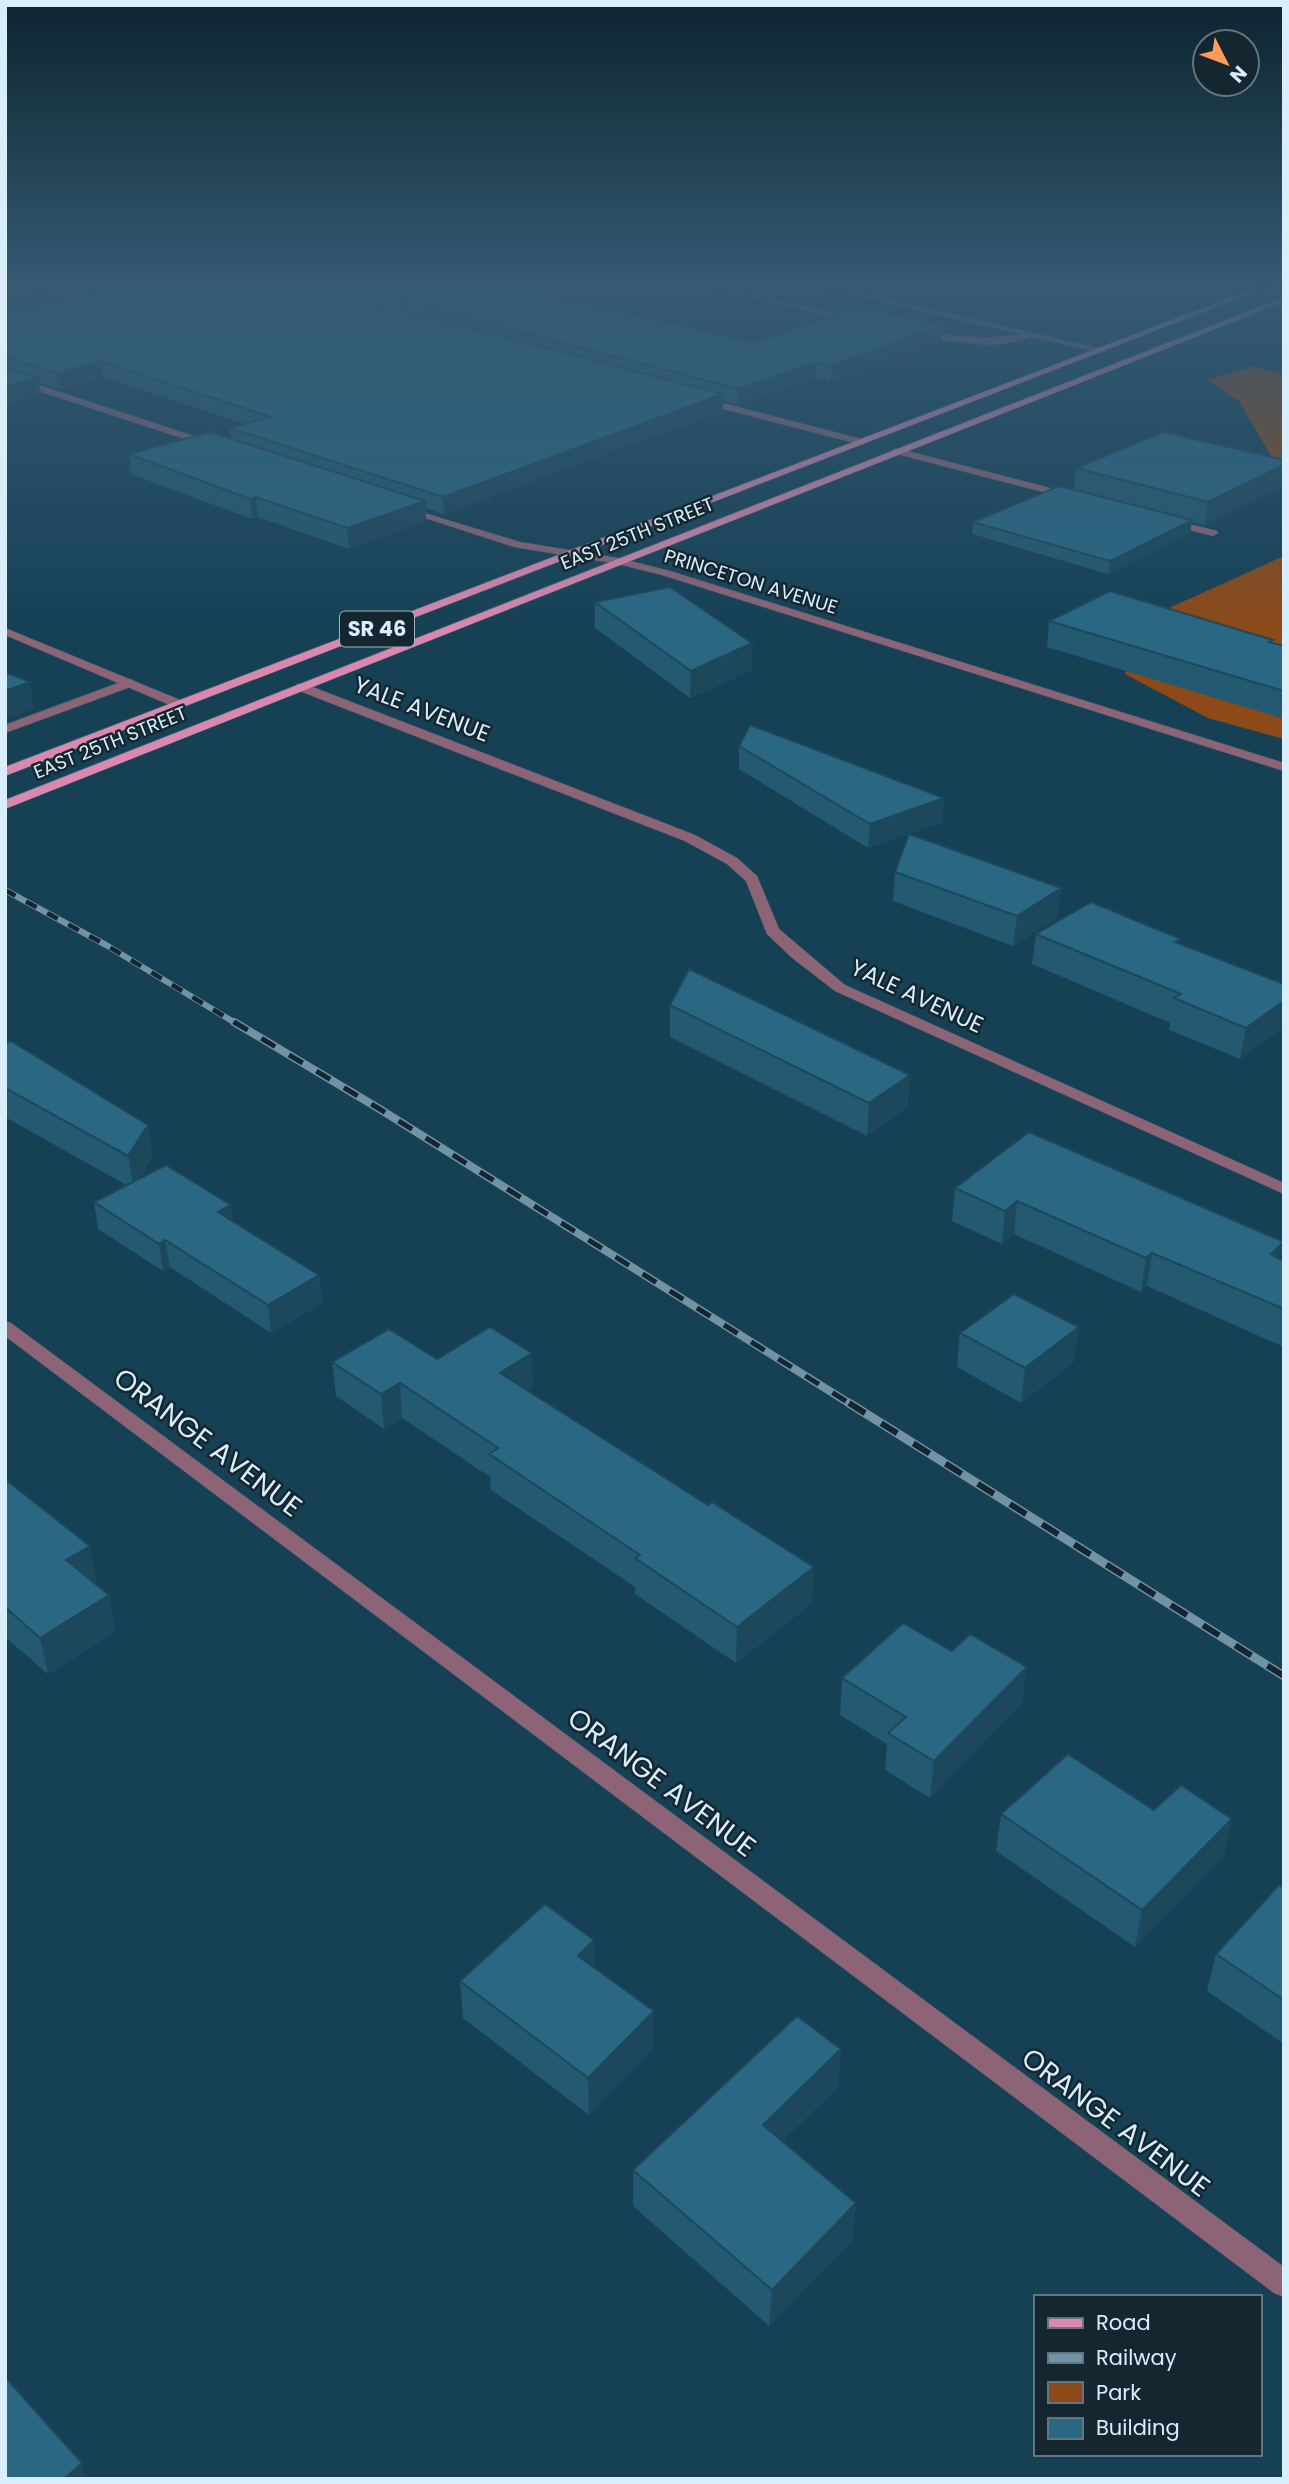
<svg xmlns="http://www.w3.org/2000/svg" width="1289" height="2484" font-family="Poppins,sans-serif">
	<rect width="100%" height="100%" fill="#164155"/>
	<g fill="#8d4917">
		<polygon points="1254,366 1284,375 1284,484 1278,468 1239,401 1207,380"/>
		<polygon points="1284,556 1284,739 1208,718 1125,674 1151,616"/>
	</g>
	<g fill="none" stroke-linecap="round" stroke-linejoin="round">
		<g stroke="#396073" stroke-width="1">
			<g id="service">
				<polygon points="684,283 700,283 864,320 860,322"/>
				<path d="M919,330C958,337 993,341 1032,332L1036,334C1002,353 952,342 916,334Z"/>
				<polygon points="129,679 133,680 133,686 5,733 5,725"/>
			</g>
		</g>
		<g stroke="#396073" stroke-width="1">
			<g id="minor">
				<polygon points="53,283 68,283 5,299 5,295"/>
				<polygon points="803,283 818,283 1106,350 1102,353"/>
				<polygon points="5,374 215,443 217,445 209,447 5,380"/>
				<polygon points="700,397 865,440 867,442 862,445 697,402"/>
				<polygon points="896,448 1073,494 1075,496 1070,499 893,453 891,451"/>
				<polygon points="401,506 520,542 618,558 670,571 1284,763 1284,771 662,575 618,564 514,547 401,510"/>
				<polygon points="1169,519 1217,531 1218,533 1213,536 1165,524 1165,520"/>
				<polygon points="5,628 185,702 187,705 177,708 5,635"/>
				<polygon points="297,684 305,684 695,835 737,858 757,876 779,929 845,985 1284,1183 1284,1194 835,991 791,957 767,934 746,881 727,864 685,841 297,690"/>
				<polygon points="5,1321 11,1323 1284,2267 1284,2297 1274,2293 5,1336"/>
			</g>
		</g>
		<g stroke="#396073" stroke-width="1">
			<g id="primary">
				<polygon points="1268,283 1279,283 5,776 5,767"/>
				<polygon points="1284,297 1284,302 5,809 5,800"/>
			</g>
		</g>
		<use href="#service" fill="#8d6475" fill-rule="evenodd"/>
		<use href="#minor" fill="#8d6475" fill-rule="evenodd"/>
		<use href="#primary" fill="#da88ad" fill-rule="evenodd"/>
		<g stroke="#7293a4" stroke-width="6">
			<polyline id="rail-far2" points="5,890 106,945 237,1024"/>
		</g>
		<g stroke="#7293a4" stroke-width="8">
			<polyline id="rail-far1" points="234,1022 378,1108 852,1405"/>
		</g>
		<g stroke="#7293a4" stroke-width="9">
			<polyline id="rail" points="849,1403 1284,1676"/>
		</g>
		<use href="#rail-far2" stroke="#14262f" stroke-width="4.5" stroke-dasharray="12" stroke-linecap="butt"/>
		<use href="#rail-far1" stroke="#14262f" stroke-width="5" stroke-dasharray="16" stroke-linecap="butt"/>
		<use href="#rail" stroke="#14262f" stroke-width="6" stroke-dasharray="19" stroke-linecap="butt"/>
	</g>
	<g fill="#235971">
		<polygon points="102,283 575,283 544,292 753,343 942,340 830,382 816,378 738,405 723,401 723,411 444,514 426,508 426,521 349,549 258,517 252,519 131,474 129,454 231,438 230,428 244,424 103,377 60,389 39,383 41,395 5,404 5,312 93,291 92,285"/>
		<polygon points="1284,460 1205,525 1192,522 1190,533 1108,574 972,534 973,522 1074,490 1076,468"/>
		<polygon points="595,602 752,670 690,698 595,628"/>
		<polygon points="1049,621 1273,643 1284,646 1284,719 1047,647"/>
		<polygon points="739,746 944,798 942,822 868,848 739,769"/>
		<polygon points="895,872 1061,888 1057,918 1013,946 893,901"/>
		<polygon points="1036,934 1180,944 1284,984 1240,1059 1169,1030 1170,1023 1032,964"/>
		<polygon points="670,1005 910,1075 907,1107 867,1136 670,1037"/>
		<polygon points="5,1043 148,1125 152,1157 140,1178 234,1221 319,1275 322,1303 271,1333 170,1267 163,1271 98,1229 94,1202 126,1185 5,1117"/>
		<polygon points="1029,1132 1284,1261 1284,1347 1147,1286 1141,1292 1014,1234 1002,1244 952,1221 955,1188"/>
		<polygon points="960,1333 1074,1362 1021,1403 957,1367"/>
		<polygon points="437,1359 533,1387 528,1390 812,1603 736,1663 635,1594 635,1587 491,1490 490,1477 402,1418 384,1429 336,1396 332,1362"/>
		<polygon points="5,1479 97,1582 94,1583 109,1595 115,1632 48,1674 5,1637"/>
		<polygon points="842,1678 1022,1703 930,1798 885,1770 887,1744 840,1715"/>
		<polygon points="1001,1814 1224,1856 1135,1947 996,1851"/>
		<polygon points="1284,1888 1284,2044 1207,1991 1216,1954"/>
		<polygon points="595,1968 654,2048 589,2115 463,2018 460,1981"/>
		<polygon points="838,2087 782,2141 853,2240 769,2326 633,2206 633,2170"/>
	</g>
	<g fill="#1d485c">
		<polygon points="524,283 575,283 517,300 516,286"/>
		<polygon points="943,325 942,340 830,382 831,366"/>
		<polygon points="101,361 103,377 60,389 58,373"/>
		<polygon points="817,362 816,378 738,405 739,389"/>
		<polygon points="38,378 41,395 5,404 5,387"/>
		<polygon points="723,394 723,411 444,514 443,497"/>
		<polygon points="1284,465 1284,486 1205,525 1208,502"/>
		<polygon points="256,497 258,517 252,519 250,499"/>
		<polygon points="425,501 426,521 349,549 347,528"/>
		<polygon points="1192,520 1190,533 1108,574 1110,561"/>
		<polygon points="752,643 752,670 690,698 691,671"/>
		<polygon points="30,682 34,709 5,720 5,691"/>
		<polygon points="944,798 942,822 868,848 870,824"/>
		<polygon points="1061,888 1057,918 1013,946 1017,916"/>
		<polygon points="1284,1001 1284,1028 1240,1059 1246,1028"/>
		<polygon points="910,1075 907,1107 867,1136 869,1103"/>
		<polygon points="148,1125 152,1157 134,1189 128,1156"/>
		<polygon points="1017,1201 1014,1234 1002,1244 1005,1211"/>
		<polygon points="231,1205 235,1232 218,1212"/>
		<polygon points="165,1240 170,1267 163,1271 159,1244"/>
		<polygon points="1284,1242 1277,1276 1271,1254"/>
		<polygon points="1152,1253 1147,1286 1141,1292 1146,1258"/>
		<polygon points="319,1275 322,1303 271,1333 268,1305"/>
		<polygon points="1079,1327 1074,1362 1021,1403 1025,1368"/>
		<polygon points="532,1353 533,1387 502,1407 500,1373"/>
		<polygon points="400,1383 402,1418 384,1429 381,1394"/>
		<polygon points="90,1546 97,1582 73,1596 66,1560"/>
		<polygon points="814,1567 812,1603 736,1663 737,1627"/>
		<polygon points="109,1595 115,1632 48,1674 40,1638"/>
		<polygon points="1027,1667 1022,1703 930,1798 934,1761"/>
		<polygon points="1232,1819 1224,1856 1135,1947 1142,1910"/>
		<polygon points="594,1940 595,1977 578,1956"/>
		<polygon points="654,2011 654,2048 589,2115 588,2078"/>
		<polygon points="841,2049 838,2087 761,2162 763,2125"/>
		<polygon points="856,2203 853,2240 769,2326 772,2290"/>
		<polygon points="82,2463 86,2479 64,2479"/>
	</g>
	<g fill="#296783" stroke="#1d485c" stroke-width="2">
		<polygon points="101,283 295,283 723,394 443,497 230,428 271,417 101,361 58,373 5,357 5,312 104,288 92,285"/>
		<polygon points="330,283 524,283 516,286 753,343 859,307 943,325 831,366 817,362 739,389"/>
		<polygon points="5,368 38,378 5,387"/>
		<polygon points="210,432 425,501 347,528 256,497 250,499 129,454"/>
		<polygon points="1164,432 1284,460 1284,465 1208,502 1076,468"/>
		<polygon points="1059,486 1192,520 1110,561 973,522"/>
		<polygon points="670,587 752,643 691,671 595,602"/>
		<polygon points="1110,591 1273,640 1269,642 1284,646 1284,691 1049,621"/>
		<polygon points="5,672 30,682 5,691"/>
		<polygon points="750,725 944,798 870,824 739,746"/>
		<polygon points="909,834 1061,888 1017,916 895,872"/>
		<polygon points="1091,902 1181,939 1175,942 1284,984 1284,1001 1246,1028 1174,998 1181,994 1036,934"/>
		<polygon points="689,969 910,1075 869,1103 670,1005"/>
		<polygon points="11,1041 148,1125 128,1156 5,1088 5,1043"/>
		<polygon points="1029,1132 1284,1242 1271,1254 1284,1261 1284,1309 1152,1253 1146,1258 1017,1201 1005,1211 955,1188"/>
		<polygon points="166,1165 231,1205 218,1212 319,1275 268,1305 165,1240 159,1244 94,1202"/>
		<polygon points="1014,1294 1079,1327 1025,1368 960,1333"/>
		<polygon points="490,1327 532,1353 500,1373 708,1505 712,1502 814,1567 737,1627 635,1558 640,1555 489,1454 498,1448 400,1383 381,1394 332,1362 389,1329 437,1359"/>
		<polygon points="5,1479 90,1546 66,1560 109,1595 40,1638 5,1607"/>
		<polygon points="903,1623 952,1651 970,1634 1027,1667 934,1761 888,1733 906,1717 842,1678"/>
		<polygon points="1068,1754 1154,1810 1181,1785 1232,1819 1142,1910 1001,1814"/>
		<polygon points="1279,1885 1284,1888 1284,2000 1216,1954"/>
		<polygon points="545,1904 594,1940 578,1956 654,2011 588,2078 460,1981"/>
		<polygon points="797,2016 841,2049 763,2125 856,2203 772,2290 633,2170"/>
		<polygon points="5,2377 82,2463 64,2479 5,2479"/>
	</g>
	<linearGradient id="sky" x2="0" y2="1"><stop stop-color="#0c242f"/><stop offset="0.45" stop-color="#365a73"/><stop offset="1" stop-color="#365a73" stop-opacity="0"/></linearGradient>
	<rect width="1289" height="631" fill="url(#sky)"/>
	<g text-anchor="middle" stroke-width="5" stroke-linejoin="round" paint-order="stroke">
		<g font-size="19" fill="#d8eefb" stroke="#14262f">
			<text transform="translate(637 533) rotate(-22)" y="7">EAST 25TH STREET</text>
			<text transform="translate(751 581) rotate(17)" y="7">PRINCETON AVENUE</text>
			<text transform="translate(110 742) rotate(-22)" y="7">EAST 25TH STREET</text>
		</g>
		<rect fill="#14262f" stroke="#9db2be" stroke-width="2" x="340" y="611.5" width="74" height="35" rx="5"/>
		<g font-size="21" font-weight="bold" fill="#d8eefb">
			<text x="377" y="636">SR 46</text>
		</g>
		<g font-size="23" fill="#d8eefb" stroke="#14262f">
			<text transform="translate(422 709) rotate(21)" y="8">YALE AVENUE</text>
			<text transform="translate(917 996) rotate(25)" y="8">YALE AVENUE</text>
		</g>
		<g font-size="28" fill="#d8eefb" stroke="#14262f">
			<text transform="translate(208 1442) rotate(37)" y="10">ORANGE AVENUE</text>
			<text transform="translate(662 1782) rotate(37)" y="10">ORANGE AVENUE</text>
			<text transform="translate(1116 2122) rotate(37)" y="10">ORANGE AVENUE</text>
		</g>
	</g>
	<rect width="1289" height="2484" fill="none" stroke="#d8eefb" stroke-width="14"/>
	<rect x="1034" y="2295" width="228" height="161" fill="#14262f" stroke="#627681" stroke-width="2"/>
	<rect x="1048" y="2318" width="35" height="10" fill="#da88ad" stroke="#627681" stroke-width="2"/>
	<text x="1096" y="2330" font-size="21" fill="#d8eefb">Road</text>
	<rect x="1048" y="2353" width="35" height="10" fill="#7293a4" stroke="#627681" stroke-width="2"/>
	<text x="1096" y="2365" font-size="21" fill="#d8eefb">Railway</text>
	<rect x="1048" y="2382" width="35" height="21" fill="#8d4917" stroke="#627681" stroke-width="2"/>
	<text x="1096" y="2400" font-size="21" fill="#d8eefb">Park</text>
	<rect x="1048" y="2418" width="35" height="21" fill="#296783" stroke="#627681" stroke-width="2"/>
	<text x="1096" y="2435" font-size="21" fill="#d8eefb">Building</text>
	<g transform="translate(1226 63) rotate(132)"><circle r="33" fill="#14262f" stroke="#627681" stroke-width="2"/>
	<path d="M0-5L12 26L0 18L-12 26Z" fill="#ff9b5b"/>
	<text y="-10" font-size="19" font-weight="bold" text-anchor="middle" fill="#d8eefb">N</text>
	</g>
</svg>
